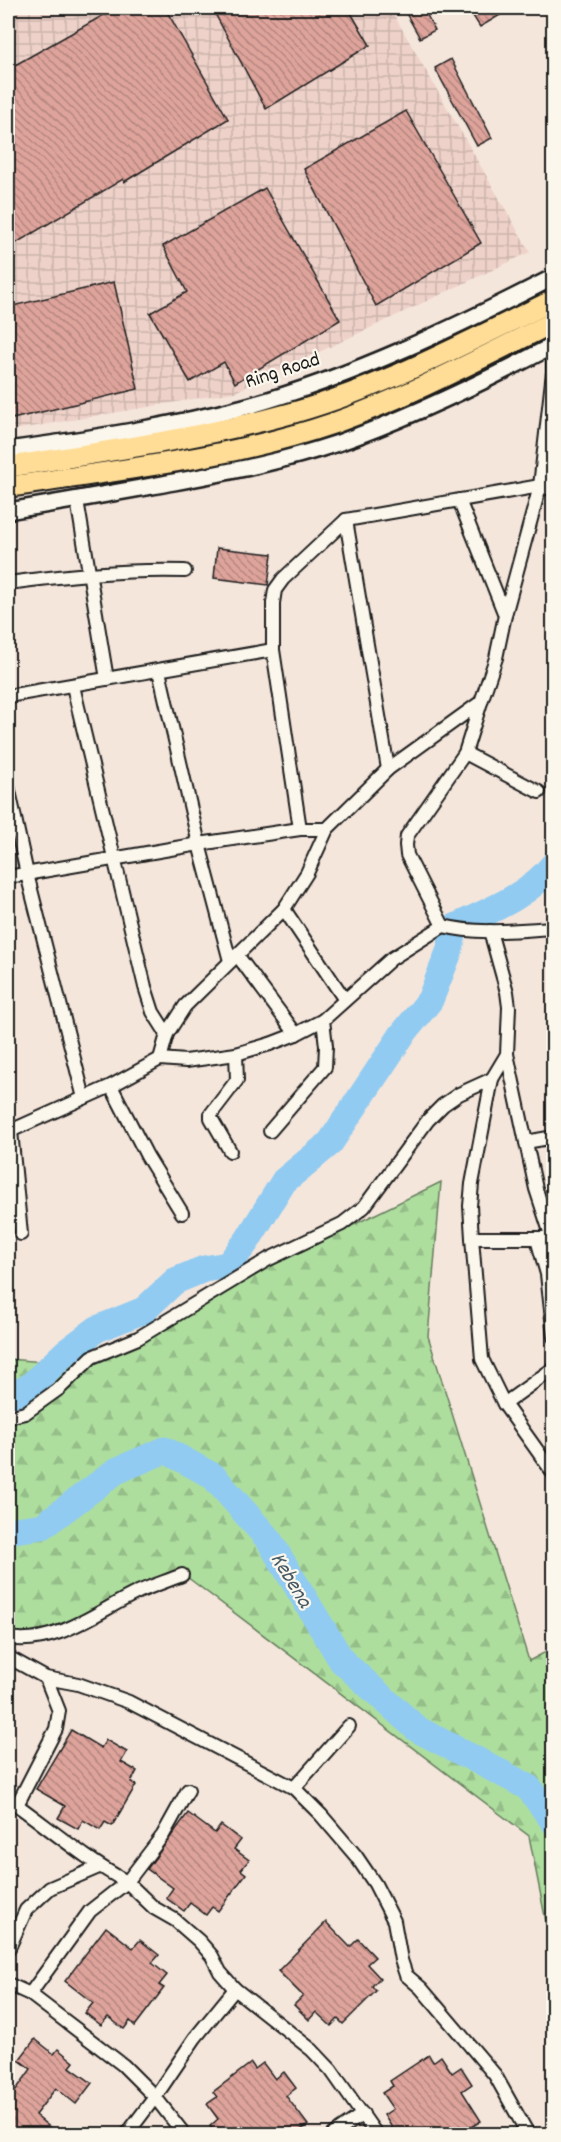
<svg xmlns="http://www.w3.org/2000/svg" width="561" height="2142" font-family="Dekko,sans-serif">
	<defs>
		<pattern id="industrial-grid" width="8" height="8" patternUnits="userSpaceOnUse" patternTransform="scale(1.5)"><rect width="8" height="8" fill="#eed2c9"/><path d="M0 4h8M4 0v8" fill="none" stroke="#ccb4ac"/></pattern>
		<pattern id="forest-firs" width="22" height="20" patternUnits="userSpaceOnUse" patternTransform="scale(1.5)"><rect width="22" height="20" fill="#aede9e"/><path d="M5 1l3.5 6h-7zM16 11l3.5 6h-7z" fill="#95be88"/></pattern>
		<pattern id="building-back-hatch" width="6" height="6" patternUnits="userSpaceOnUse" patternTransform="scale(1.5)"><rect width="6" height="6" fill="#dea49c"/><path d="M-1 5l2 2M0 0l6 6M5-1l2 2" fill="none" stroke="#b3857e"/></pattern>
	</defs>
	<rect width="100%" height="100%" fill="#f5e6dc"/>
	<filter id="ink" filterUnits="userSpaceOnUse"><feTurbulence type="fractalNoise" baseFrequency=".0167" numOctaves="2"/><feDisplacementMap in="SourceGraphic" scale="12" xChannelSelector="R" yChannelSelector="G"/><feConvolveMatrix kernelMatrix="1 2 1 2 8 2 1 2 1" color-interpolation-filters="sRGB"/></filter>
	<g filter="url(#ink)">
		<polygon fill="url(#industrial-grid)" points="8,8 390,8 530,252 235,392 8,431"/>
		<polygon fill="url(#forest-firs)" stroke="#657d5d" stroke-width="1.5" points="441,1182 428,1336 529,1661 553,1648 553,1957 529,1836 187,1577 8,1643 8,1359 69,1364"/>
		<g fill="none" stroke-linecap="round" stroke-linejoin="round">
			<g stroke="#91cbf1" stroke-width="27">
				<path d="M8,1398L29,1387L66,1352L97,1329L144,1310L175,1281L204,1269L228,1265L247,1241L284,1181L330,1143L402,1035L430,1000L449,952L455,927C489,911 530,895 554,864"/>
				<polyline points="8,1531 43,1526 116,1471 165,1450 213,1476 269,1540 342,1661 417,1729 528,1787 554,1822"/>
			</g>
		</g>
		<g fill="url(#building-back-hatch)" stroke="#1c1c1c" stroke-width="1.5">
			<polygon points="116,8 165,8 228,119 124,182 123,179 8,248 8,69"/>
			<polygon points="212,8 348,8 370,45 266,109"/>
			<polygon points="403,8 423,8 435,30 420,38"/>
			<polygon points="468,8 512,8 480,27"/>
			<polygon points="451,59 492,138 477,146 435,68"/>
			<polygon points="406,111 481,243 376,306 304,169"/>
			<polygon points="265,188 340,320 235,383 224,362 190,382 150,313 187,292 163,246"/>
			<polygon points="114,282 138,389 8,420 8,307"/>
			<polygon points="217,548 272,554 268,585 214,578"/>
			<polygon points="71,1730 101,1748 106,1740 127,1752 121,1762 137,1771 131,1782 136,1785 112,1826 105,1822 100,1830 83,1820 78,1829 58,1818 65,1806 36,1789"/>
			<polygon points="188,1813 215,1833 221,1825 241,1840 234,1849 249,1860 241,1870 246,1874 218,1911 212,1907 206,1915 190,1903 184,1911 166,1898 173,1888 147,1869"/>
			<polygon points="326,1922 350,1947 358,1939 375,1957 367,1964 380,1978 372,1986 376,1991 343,2024 338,2019 331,2026 316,2012 309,2020 294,2005 303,1996 278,1971"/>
			<polygon points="106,1927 133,1948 140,1940 159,1955 152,1963 167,1975 159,1985 164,1988 135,2026 130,2021 124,2029 108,2017 101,2025 85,2013 93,2003 65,1981"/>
			<polygon points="35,2039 54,2054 58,2049 74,2062 70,2067 92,2083 76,2104 56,2088 35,2115 58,2134 8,2134 8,2101 31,2069 19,2060"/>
			<polygon points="429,2055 433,2062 441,2056 452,2073 461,2067 472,2084 462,2091 481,2121 460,2134 408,2134 405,2130 396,2134 384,2115 393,2109 382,2093 393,2086 390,2081"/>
			<polygon points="251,2063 255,2069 263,2063 275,2079 284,2072 296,2088 286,2096 308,2125 295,2134 216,2134 210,2126 218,2119 207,2104 217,2097 213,2092"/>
		</g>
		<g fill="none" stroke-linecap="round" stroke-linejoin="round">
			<g stroke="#1c1c1c" stroke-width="16">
				<g id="minor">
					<polyline points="77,500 107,679"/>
					<polyline points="459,500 505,615"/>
					<polyline points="346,520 388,769"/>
					<path d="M8,583C67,575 125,569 185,571"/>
					<polyline points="159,671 199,844 230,961"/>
					<polyline points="73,686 145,987 153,1012 167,1034"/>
					<polyline points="8,696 273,650"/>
					<polyline points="465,753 539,792"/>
					<polyline points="8,786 27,874 84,1098"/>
					<polyline points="300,829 327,829"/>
					<polyline points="8,877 199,844 300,829 273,650 273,603 275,590 283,579 346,520 540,486 554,490"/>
					<polyline points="284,909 345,1000"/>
					<path d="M443,926C479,935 517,930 554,928"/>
					<polyline points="237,955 296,1034"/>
					<polyline points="507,1054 536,1189 552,1238"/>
					<polyline points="160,1059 186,1061 236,1054 270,1044 296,1034 323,1020 391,959 443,926 407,855 406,845 407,836 465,753 481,702"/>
					<polyline points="111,1086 147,1156 182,1213"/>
					<polyline points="11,1131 21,1234"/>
					<polyline points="270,1131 325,1067 326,1046 323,1020"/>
					<polyline points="8,1132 111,1086 160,1059 167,1034 185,1006 284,909 307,873 327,829 388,769 481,702 496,658 505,615 540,486 553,372 553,346"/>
					<polyline points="526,1142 554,1137"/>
					<polyline points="230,1151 211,1118 211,1114 237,1080 236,1054"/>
					<polyline points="472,1238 470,1206 472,1184 492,1079 507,1054 509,1007 507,992 490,931"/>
					<polyline points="554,1238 472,1238 482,1359 504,1404 554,1368"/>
					<polyline points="537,1239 547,1274 554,1337"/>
					<polyline points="504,1404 554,1474"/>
					<polyline points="8,1417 25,1413 60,1388 92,1357 138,1338 267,1260 342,1224 364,1207 428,1120 443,1105 459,1094 492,1079"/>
					<path d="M8,1638C56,1646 96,1612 138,1592C152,1586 167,1581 182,1575"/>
					<polyline points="8,1657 46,1678 78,1684 129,1702 294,1788 321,1815 356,1856 375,1884 394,1921 401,1960 406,1975 421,1988 495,2075 528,2134"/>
					<polyline points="294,1788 349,1726"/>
					<path d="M8,1801L17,1805C53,1831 88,1861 127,1882L163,1835L188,1790"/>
					<polyline points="17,1805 56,1729 59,1711 46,1678"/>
					<polyline points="8,1950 26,1910 50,1888 99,1867"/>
					<polyline points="8,1984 30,1994 123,2065 155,2097 184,2134"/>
					<polyline points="30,1994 90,1911 127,1882 154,1908 175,1920 199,1941 212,1956 220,1972 235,1989 312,2050 331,2070 376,2134"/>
					<polyline points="127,2134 155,2097 195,2038 235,1989"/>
					<polyline points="334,2134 363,2114"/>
				</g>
			</g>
			<g stroke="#1c1c1c" stroke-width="20">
				<g id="tertiary">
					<path d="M8,450C88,439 170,427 248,406C355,376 456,327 554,277"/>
					<path d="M8,511C63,502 118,492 174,482C229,472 284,461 338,443C412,417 484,382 554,345"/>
				</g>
			</g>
			<g stroke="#1c1c1c" stroke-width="24">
				<g id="trunk">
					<path d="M8,467C99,452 192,440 281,416C377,391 465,343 554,300"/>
					<path d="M8,487C116,470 229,459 334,423C410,396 481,358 554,322"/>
				</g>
			</g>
			<use href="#minor" stroke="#fbf7ec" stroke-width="12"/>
			<use href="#tertiary" stroke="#fbf7ec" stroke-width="15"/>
			<use href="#trunk" stroke="#ffdd96" stroke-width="20"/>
		</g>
	</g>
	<g text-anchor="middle" stroke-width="4.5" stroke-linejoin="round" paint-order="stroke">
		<g font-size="21" fill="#1c1c1c" stroke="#fbf7ec">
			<text transform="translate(282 369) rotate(-18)" y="7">Ring Road</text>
		</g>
		<g font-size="22" font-style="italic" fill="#455967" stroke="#fbf7ec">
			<text transform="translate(293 1579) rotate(59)" y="8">Kebena</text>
		</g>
	</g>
	<rect width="561" height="2142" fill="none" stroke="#fbf7ec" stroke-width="30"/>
	<rect x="15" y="15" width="531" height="2112" fill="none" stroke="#1c1c1c" stroke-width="2" filter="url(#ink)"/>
</svg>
